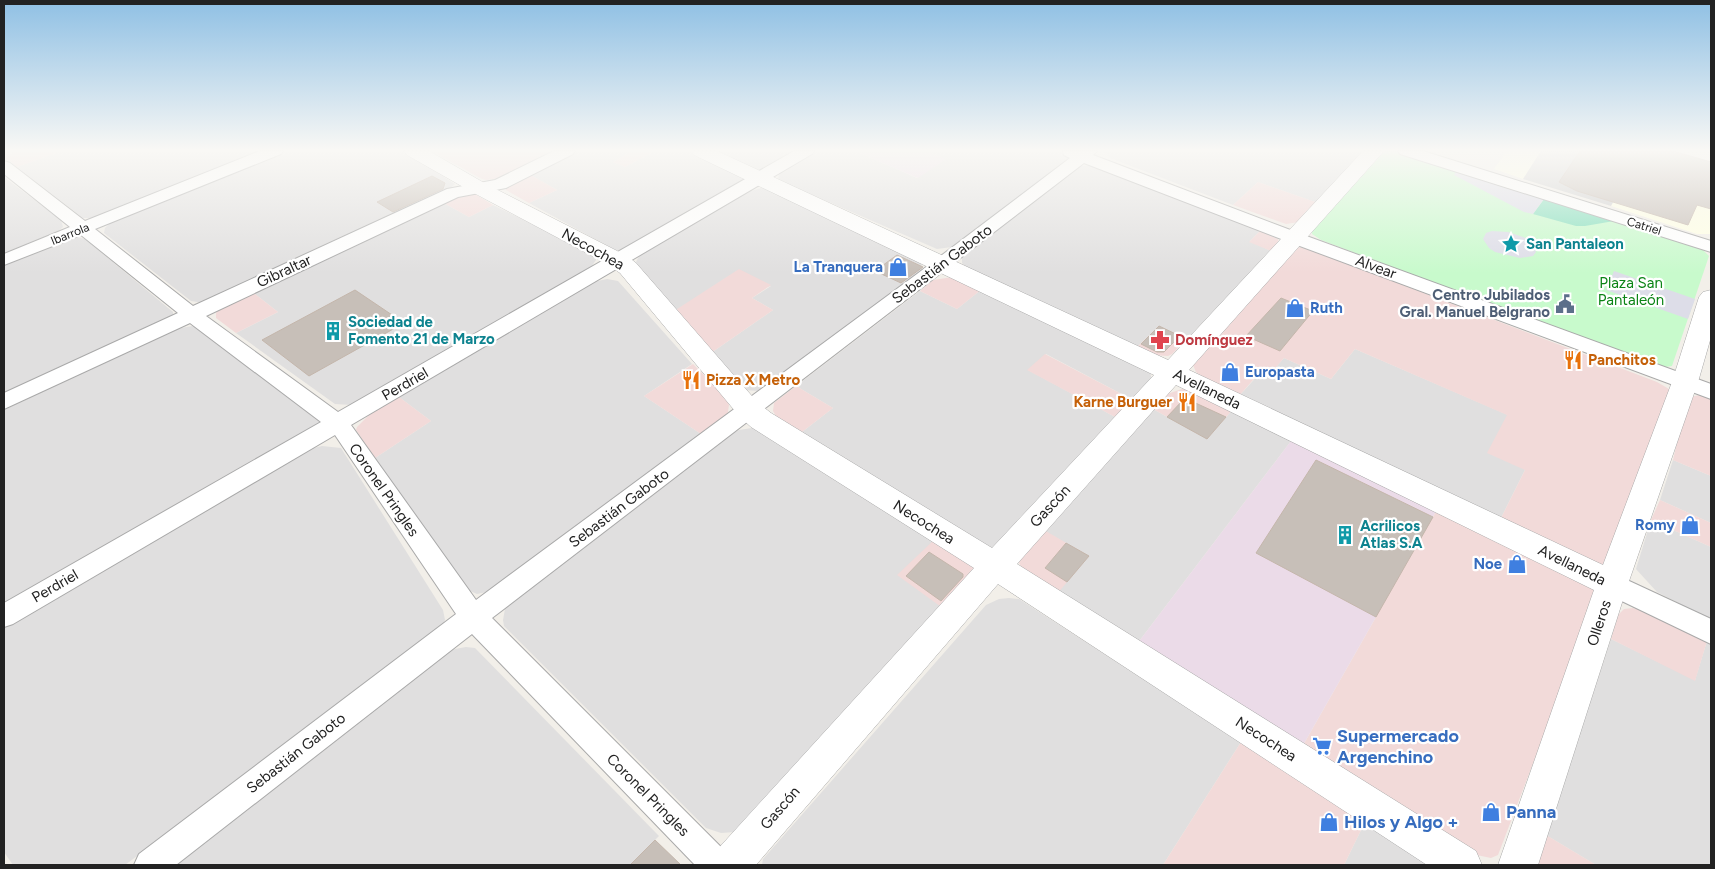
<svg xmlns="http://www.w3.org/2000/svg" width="1715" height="869" font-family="Figtree,sans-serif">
	<rect width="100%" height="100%" fill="#f2efe9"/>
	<g fill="#e0dfdf">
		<polygon points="62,151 265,151 99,217 89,218 83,218 17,167"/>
		<polygon points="286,151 403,151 455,184 447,191 205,303 191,301 104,233 105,228 112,221"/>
		<polygon points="577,151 633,151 613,162 625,167 655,151 687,151 739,174 743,179 742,182 623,250 615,250 529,203 557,190 529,174"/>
		<polygon points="714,151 798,151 758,171"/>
		<polygon points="818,151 855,151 917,178 945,159 927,151 1060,151 1065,153 1070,158 952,247 937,249 778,180 779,173"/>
		<polygon points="1104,151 1363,151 1318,203 1258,182 1233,205 1110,158"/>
		<polygon points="1093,164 1260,231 1250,241 1271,251 1187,339 1159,326 1137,347 965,266 962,263 962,256 1077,167"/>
		<polygon points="4,177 61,220 63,227 53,236 4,255"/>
		<polygon points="761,188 769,189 921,263 922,267 922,271 767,388 758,391 745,390 711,353 773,310 752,298 771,286 674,311 635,264 639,256 747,192"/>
		<polygon points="442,202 469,217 493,205 594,254 596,260 591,267 361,402 351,405 335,404 236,333 278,312 251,291"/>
		<polygon points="77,237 85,239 173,312 173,316 166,322 4,398 4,263 63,240"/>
		<polygon points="607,279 618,281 692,364 644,396 704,436 492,591 477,594 470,591 465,587 375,458 431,421 399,397 593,282"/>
		<polygon points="982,289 1150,371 1151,376 1151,380 1133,400 1046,354 1028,370 1117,418 1003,545 992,547 982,546 802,432 833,408 796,386 920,291 957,309"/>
		<polygon points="192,326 200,328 318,415 320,424 311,434 4,608 4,410 171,330"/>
		<polygon points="1355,349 1508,415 1525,470 1499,522 1239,396 1261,372 1269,375 1284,358 1331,379"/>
		<polygon points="1234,408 1294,437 1137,644 1057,594 1044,530 1153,409 1207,439"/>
		<polygon points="752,428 761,431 935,539 944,609 735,832 721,833 706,828 504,626 503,620 505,609 510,600 728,435 739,430"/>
		<polygon points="322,446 341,448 443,610 445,620 440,630 125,865 13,865 4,852 4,627 309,449"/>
		<polygon points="1673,460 1711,476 1711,523 1660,500"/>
		<polygon points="1651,520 1711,547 1711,620 1657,592 1636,569"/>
		<polygon points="1009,598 1019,599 1241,742 1163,865 762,865 763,859 986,605 999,599"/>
		<polygon points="1611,639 1695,680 1707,641 1711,642 1711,865 1596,865 1546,835"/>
		<polygon points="466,647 475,648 659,836 630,865 176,865 444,654 455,649"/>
		<polygon points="1365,822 1431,865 1344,865"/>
	</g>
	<g fill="#f2dad9">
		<polygon points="16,151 62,151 17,167 6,158"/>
		<polygon points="438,151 556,151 499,178 487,180 482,179 435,153"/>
		<polygon points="633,151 655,151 625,167 613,162"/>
		<polygon points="529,174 557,190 529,203 506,190 506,187"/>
		<polygon points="1258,182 1318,203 1299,222 1286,224 1233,205"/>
		<polygon points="475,194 493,205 469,217 442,202 455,195"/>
		<polygon points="1260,231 1278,239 1279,243 1271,251 1249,242"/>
		<polygon points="1297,247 1306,248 1657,382 1669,389 1671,393 1608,567 1499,522 1525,470 1487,453 1507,415 1355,349 1331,379 1284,358 1269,375 1260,372 1239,396 1203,379 1196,372 1193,365"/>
		<polygon points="739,269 771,285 752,298 773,310 711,353 674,311"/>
		<polygon points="953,277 982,289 957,309 920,291 933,280"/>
		<polygon points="251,291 278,312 236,333 216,318 216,314 217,309"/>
		<polygon points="1159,326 1187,339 1172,354 1168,356 1153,355 1137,347"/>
		<polygon points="1045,354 1133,400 1117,418 1027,370"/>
		<polygon points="693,364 726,397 729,405 727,418 704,436 644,396"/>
		<polygon points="796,386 833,408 802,432 776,416 773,411 774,403"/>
		<polygon points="1182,389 1191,389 1234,408 1207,439 1153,409 1167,394"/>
		<polygon points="1699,395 1711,398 1711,476 1673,460 1687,398"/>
		<polygon points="399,397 431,421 375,458 356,430 357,427 369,415"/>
		<polygon points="1660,500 1711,523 1711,547 1651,520"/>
		<polygon points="1438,508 1590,584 1594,590 1596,599 1498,855 1491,858 1472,854 1302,747"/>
		<polygon points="1044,530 1089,556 1057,594 1023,570 1019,563 1021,556"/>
		<polygon points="935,539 972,564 977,572 944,609 897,575"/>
		<polygon points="1633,608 1646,611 1707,641 1695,681 1611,639 1618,615 1624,609"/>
		<polygon points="1241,742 1365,822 1344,865 1163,865"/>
		<polygon points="1546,835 1596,865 1536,865"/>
	</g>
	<g fill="#ebdbe8">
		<polygon points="855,151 927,151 946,159 918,178"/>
		<polygon points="1294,437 1438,508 1302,747 1137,644"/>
	</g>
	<g fill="#ffffe5">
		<polygon points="1507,151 1541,151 1523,179 1494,169"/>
		<polygon points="1641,151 1711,162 1710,234 1697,234 1611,206"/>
	</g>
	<polygon fill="#d0d0d0" points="1541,151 1641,151 1611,206 1523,179"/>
	<polygon fill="#c8facc" points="1385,151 1398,151 1703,250 1709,256 1672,366 1658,368 1321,240 1312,234 1312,231"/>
	<polygon fill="#88e0be" points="1544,199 1614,221 1585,226 1576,226 1533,214"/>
	<g fill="#dddde8">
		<polygon points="1457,170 1544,199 1533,214 1524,212 1454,175"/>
		<polygon points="1492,231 1508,232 1526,238 1532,243 1536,252 1533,256 1520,258 1495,252 1489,248 1483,239 1486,233"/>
		<polygon points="1614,271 1695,299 1688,319 1606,290"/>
	</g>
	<g fill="#c7bfb8" stroke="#c4b6ab">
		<polygon points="1580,151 1673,151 1711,162 1711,209 1697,205 1688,225 1577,191 1559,182"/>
		<polygon points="432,176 445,183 443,189 393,212 377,202"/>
		<polygon points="897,255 923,267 901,283 875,271"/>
		<polygon points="355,290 404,323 309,376 262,340"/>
		<polygon points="1281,298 1313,311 1280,351 1246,336"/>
		<polygon points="1159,326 1180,336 1164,352 1157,352 1141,344"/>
		<polygon points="1183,400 1189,400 1226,417 1207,439 1167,417"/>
		<polygon points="1316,460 1433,517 1376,617 1256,553"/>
		<polygon points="1066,543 1089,556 1067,582 1045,568"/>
		<polygon points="929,552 963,574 963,577 941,601 906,576"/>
		<polygon points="655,840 681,865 630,865"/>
	</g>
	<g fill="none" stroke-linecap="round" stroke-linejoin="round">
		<g stroke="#a9a9a9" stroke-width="2">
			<g id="minor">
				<polygon points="260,151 283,151 281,154 95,229 193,306 447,189 495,180 554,151 575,151 573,154 506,188 458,197 206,316 338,412 794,151 814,151 812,154 351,425 476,600 917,274 1070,158 1064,155 1063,151 1097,151 1093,155 1301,234 1711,384 1711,399 1289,242 1084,163 492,618 728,854 733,865 695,865 472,634 176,865 134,865 139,854 456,614 335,435 13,624 4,627 4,603 321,422 190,323 4,409 4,393 178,313 81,235 4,265 4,254 70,227 4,174 4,161 10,163 85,221"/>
				<polygon points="1398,151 1423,151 1711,241 1711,252 1400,154"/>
				<polygon points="1612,573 1711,619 1711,644 1603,592 1599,584 1603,576"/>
			</g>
		</g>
		<g stroke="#a9a9a9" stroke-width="1">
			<polygon id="tertiary" points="404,151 429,151 486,184 627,256 636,263 758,403 771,413 992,548 1154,375 694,155 691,151 717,151 1168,360 1363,151 1384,151 1189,370 1603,565 1672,382 1699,297 1703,292 1711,290 1711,337 1698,382 1628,584 1538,865 1498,865 1594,590 1176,385 1017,564 1476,851 1482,865 1427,865 998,584 756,865 710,865 716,851 974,568 751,427 740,417 620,273 611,266 472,192 407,155"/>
		</g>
		<use href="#minor" fill="#fff" fill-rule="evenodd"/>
		<use href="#tertiary" fill="#fff" fill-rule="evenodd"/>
	</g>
	<linearGradient id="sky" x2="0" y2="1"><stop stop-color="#8fc0e4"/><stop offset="0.55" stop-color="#f9f8f5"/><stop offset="1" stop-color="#f9f8f5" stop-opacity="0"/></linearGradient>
	<rect width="1715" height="273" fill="url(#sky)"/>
	<defs>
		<g id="sight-bare" transform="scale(1.5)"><path d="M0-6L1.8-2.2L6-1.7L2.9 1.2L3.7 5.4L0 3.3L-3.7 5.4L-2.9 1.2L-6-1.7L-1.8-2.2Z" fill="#0f9aa8" stroke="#fff" stroke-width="2.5" paint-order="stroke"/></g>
		<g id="shop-bare" transform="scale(1.5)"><path d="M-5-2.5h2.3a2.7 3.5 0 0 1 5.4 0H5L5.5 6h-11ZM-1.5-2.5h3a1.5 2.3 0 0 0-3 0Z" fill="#3f7fe0" stroke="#fff" stroke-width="2.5" paint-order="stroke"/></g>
		<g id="civic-bare" transform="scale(1.5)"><path d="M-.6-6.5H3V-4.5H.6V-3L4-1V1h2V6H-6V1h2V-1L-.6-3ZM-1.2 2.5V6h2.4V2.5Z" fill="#5c6f8a" stroke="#fff" stroke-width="2.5" paint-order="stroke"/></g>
		<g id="building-bare" transform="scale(1.5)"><path d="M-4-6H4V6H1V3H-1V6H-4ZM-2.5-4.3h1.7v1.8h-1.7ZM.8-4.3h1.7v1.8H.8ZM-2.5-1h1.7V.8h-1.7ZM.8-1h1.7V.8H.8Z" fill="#0f9aa8" stroke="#fff" stroke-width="2.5" paint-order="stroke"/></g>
		<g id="pharmacy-bare" transform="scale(1.5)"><path d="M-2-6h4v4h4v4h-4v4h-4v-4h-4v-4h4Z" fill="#e0444e" stroke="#fff" stroke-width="2.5" paint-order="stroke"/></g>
		<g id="restaurant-bare" transform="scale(1.5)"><path d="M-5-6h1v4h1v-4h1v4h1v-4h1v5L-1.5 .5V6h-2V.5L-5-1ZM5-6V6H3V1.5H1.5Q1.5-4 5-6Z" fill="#e8710a" stroke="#fff" stroke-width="2.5" paint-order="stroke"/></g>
		<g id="supermarket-bare" transform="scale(1.5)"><path d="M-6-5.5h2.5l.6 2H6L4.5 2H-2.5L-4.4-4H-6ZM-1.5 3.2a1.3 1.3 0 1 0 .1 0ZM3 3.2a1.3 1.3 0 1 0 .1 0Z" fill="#3f7fe0" stroke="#fff" stroke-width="2.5" paint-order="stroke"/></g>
	</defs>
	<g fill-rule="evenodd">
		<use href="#sight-bare" x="1511" y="244"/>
		<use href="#shop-bare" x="898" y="267"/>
		<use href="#civic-bare" x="1565" y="304"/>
		<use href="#shop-bare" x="1295" y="308"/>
		<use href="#building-bare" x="333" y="331"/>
		<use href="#pharmacy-bare" x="1160" y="340"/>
		<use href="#restaurant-bare" x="1573" y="360"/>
		<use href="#shop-bare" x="1230" y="372"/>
		<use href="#restaurant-bare" x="691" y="380"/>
		<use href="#restaurant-bare" x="1187" y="402"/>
		<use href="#shop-bare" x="1690" y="525"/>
		<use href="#building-bare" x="1345" y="535"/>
		<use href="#shop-bare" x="1517" y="564"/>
		<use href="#supermarket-bare" x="1322" y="746"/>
		<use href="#shop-bare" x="1491" y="812"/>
		<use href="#shop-bare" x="1329" y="822"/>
	</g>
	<g text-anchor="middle" stroke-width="4.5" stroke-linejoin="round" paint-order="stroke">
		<g font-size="12" fill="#222" stroke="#fff">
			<text transform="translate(1644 226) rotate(17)" y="4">Catriel</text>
			<text transform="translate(70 234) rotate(-22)" y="4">Ibarrola</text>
		</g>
		<g font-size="15" font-weight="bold" fill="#0d838f" stroke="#fff" text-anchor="start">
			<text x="1526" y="249">San Pantaleon</text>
			<text x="348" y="327">Sociedad de<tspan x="348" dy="17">Fomento 21 de Marzo</tspan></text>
			<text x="1360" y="531">Acrilicos<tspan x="1360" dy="17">Atlas S.A</tspan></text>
		</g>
		<g font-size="15" fill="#222" stroke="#fff">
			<text transform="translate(593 249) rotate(29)" y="5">Necochea</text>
			<text transform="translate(942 264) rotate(-37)" y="5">Sebastián Gaboto</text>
			<text transform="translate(1376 267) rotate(20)" y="5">Alvear</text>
			<text transform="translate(284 271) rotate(-25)" y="5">Gibraltar</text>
			<text transform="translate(405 384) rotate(-30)" y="5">Perdriel</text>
			<text transform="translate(1207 389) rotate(26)" y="5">Avellaneda</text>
			<text transform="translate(384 490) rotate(55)" y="5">Coronel Pringles</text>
			<text transform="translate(1050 506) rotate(-47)" y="5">Gascón</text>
			<text transform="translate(619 508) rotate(-37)" y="5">Sebastián Gaboto</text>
			<text transform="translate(924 522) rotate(32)" y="5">Necochea</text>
			<text transform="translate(1572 565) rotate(26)" y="5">Avellaneda</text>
			<text transform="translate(55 586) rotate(-30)" y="5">Perdriel</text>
			<text transform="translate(1599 623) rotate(-72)" y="5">Olleros</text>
			<text transform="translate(1266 739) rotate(33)" y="5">Necochea</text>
			<text transform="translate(296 753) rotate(-38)" y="5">Sebastián Gaboto</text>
			<text transform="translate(648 795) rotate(45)" y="5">Coronel Pringles</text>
			<text transform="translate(780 808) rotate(-49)" y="5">Gascón</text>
		</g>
		<g font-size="15" font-weight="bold" fill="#366cbe" stroke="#fff" text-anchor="end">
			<text x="883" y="272">La Tranquera</text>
			<text x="1310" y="313" text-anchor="start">Ruth</text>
			<text x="1245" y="377" text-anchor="start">Europasta</text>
			<text x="1675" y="530">Romy</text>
			<text x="1502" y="569">Noe</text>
		</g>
		<g font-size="15" fill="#0c8416" stroke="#fff">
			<text x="1631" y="288">Plaza San<tspan x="1631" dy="17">Pantaleón</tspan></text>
		</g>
		<g font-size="15" font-weight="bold" fill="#4e5e75" stroke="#fff" text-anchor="end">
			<text x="1550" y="300">Centro Jubilados<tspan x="1550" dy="17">Gral. Manuel Belgrano</tspan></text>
		</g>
		<g font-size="15" font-weight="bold" fill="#be3a42" stroke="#fff" text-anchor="start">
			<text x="1175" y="345">Domínguez</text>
		</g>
		<g font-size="15" font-weight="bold" fill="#c56008" stroke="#fff" text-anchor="start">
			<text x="1588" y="365">Panchitos</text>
			<text x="706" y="385">Pizza X Metro</text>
			<text x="1172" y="407" text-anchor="end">Karne Burguer</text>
		</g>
		<g font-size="18" font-weight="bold" fill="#366cbe" stroke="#fff" text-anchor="start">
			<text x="1337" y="742">Supermercado<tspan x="1337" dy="21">Argenchino</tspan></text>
			<text x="1506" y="818">Panna</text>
			<text x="1344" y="828">Hilos y Algo +</text>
		</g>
	</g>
	<rect width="1715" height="869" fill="none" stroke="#222222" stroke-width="10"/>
</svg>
